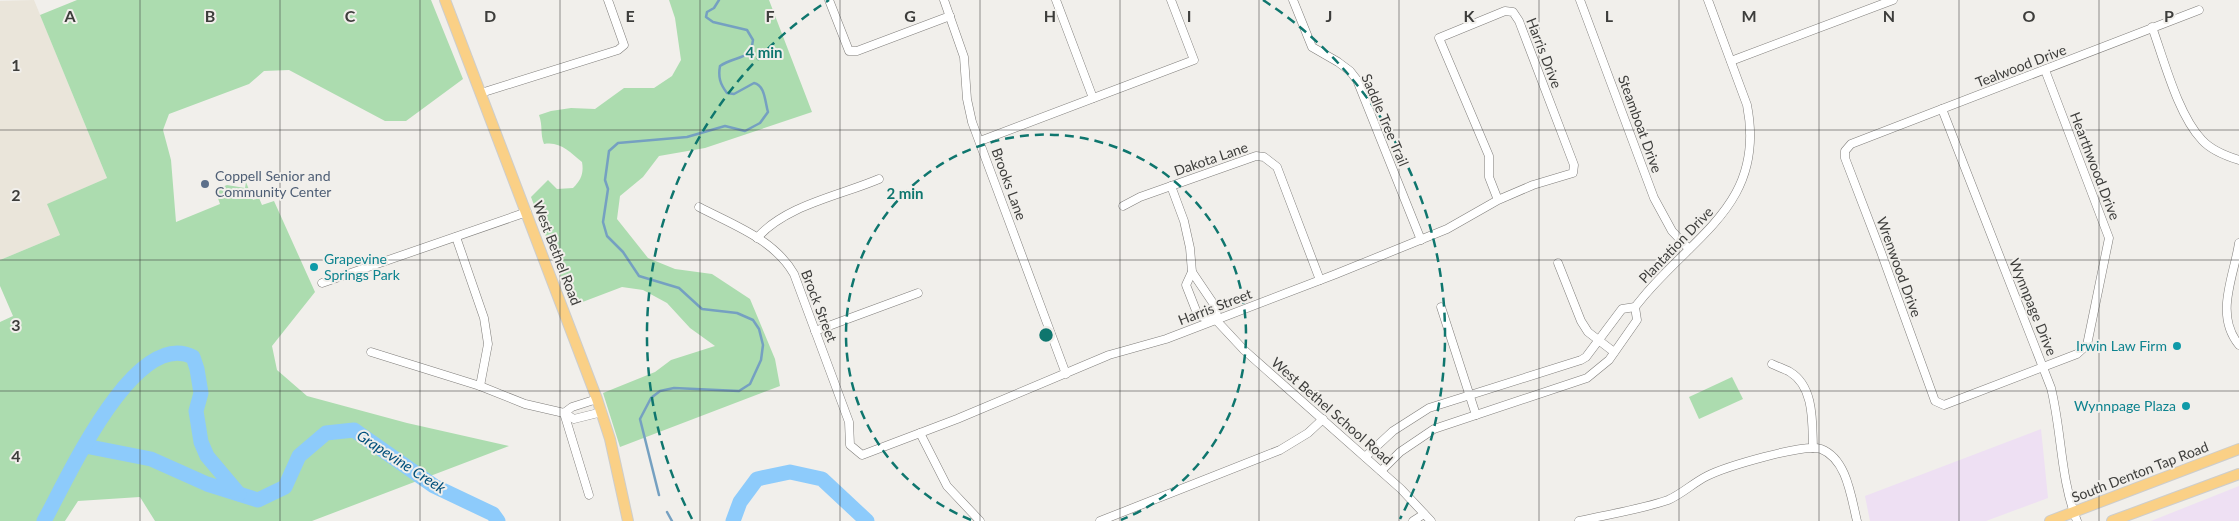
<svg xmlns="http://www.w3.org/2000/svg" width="2239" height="521" font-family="Lato,sans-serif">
	<rect width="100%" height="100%" fill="#f1efeb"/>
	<g fill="#eee0f3">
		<polygon points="2041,429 2048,498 1986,521 1870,521 1865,496"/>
		<polygon points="2239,486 2239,521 2151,521"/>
	</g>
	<polygon fill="#eae5da" points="34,0 107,178 48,204 60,235 0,260 0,1"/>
	<g fill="#acdcaf">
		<polygon points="77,0 431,0 463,79 406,121 385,121 289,70 264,71 249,84 169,114 163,130 171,160 176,222 220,204 215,190 227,185 245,188 246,182 253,200 259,198 262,205 274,201 315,292 272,346 277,370 307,396 407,423 509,446 312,521 155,521 140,497 78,501 65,521 0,521 0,322 13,316 0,286 0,260 60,235 47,204 107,178 40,15"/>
		<path d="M669,0H769L812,112L705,148L659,156L643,177L620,196L617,219L648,258L675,269L712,274L750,299L775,359L780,386L620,447L603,393L655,372L671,360L715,346L690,328L667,303L643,290L622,287L572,306L531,197L548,180L557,189L573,188C581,180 584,173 582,162C570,152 560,141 544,144C540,134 543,126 539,115L551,111L571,108L595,109L624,88H654L672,76L681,60L675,18Z"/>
		<polygon points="1732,377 1743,399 1699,419 1689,397"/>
	</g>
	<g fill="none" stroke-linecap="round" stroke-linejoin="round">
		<g stroke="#75a0c1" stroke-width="2.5">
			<path d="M659,495L640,419L651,398L660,391L674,388L739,391L750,384L761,360L763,345L759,329L753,320L737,313L702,309L679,288L639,276L623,252L607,236L603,222L608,189L605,180L609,151L618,143L687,137L725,126L745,131L760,123L768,112C765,102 765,85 754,83L734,94L727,93C720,84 718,77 720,66C730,59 741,59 751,52L753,40L747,30L713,22L706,17L707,12L714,8L719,0"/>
			<polyline points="667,512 672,521"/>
		</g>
		<g stroke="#8dcbfb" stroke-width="15">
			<polyline points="85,446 151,459 207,484 258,500 285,487 299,456 326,433 354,430 434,486 493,514 498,521"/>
			<path d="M44,521C66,482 134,327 193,357L197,369L201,393L196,411L201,442L207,456L239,494"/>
			<polyline points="733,521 740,502 757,479 790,472 822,479 867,521"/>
		</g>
		<g stroke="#7f7d7a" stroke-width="9">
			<g id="minor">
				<polyline points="829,0 849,51 857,51 950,16"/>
				<polyline points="944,0 964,57 967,99 972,122 1066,374"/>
				<polyline points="1056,0 1093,98"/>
				<polyline points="1293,0 1312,47 1338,62 1350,71 1357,80 1421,240"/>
				<polyline points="1580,0 1654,198 1672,231 1689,249"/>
				<path d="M2152,27C2164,60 2178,115 2202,140C2211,150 2226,156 2239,160"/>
				<polyline points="1731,61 1893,0"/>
				<polyline points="2045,70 2109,238 2087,345 2077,354 1944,405 1935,401 1881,252 1845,158 1845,151 1851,144 2199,10"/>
				<polyline points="481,93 618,50 624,45 608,0"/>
				<path d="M1942,109L2051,388C2062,432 2060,478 2077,521"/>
				<polyline points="980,141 1194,60 1171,0"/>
				<polyline points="1171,186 1184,221 1190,248 1192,272 1217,309 1216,320"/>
				<polyline points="1123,206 1140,197 1256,156 1264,157 1277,167 1320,280"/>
				<path d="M699,207C733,225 774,239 794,274L849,422L850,445L862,455L957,419L1109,355L1166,339L1336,274L1447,229L1498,200L1533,185L1573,173L1574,165L1519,21L1513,12L1505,11L1439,38L1489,156V177L1498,200"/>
				<polyline points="456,237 484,318 488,344 480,386"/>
				<path d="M757,238C786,205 839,196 879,179"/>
				<path d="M2239,243C2234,277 2214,314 2239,345"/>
				<polyline points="1558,263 1581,321 1588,332 1614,352"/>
				<polyline points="1192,272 1186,285 1197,313 1199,316 1216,320"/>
				<polyline points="322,283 527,212"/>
				<polyline points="1441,307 1476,415"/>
				<polyline points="1216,320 1244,350 1401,489 1431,521"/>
				<polyline points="815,331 918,293"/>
				<polyline points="371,352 480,386 525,404 564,413 574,419 602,412"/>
				<path d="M1772,364C1778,367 1785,369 1790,372C1815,387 1812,424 1813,448"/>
				<polyline points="564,413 589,495"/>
				<polyline points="564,413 572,407 597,399"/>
				<polyline points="920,433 947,486 980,521"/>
				<polyline points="1365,457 1393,431 1429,408 1581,360 1586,357 1622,309 1635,307"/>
				<path d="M1381,471L1400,452L1434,429L1587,378L1609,360L1637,320L1635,307L1644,296C1697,233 1766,202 1747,105L1708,0"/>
				<polyline points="1100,521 1280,450 1308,433 1323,419"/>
				<polyline points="1413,521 1424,514"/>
				<path d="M1579,521C1609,514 1639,510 1668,500C1682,494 1693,483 1707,476C1725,467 1804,443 1821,449C1847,459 1851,497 1857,521"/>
			</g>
		</g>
		<g stroke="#cdcdcc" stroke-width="12">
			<g id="major">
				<polyline points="445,0 597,399 610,439 628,521"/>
				<polyline points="2050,521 2239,449"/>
				<polyline points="2112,521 2239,474"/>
			</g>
		</g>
		<use href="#minor" stroke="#fff" stroke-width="8"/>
		<use href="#major" stroke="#fad086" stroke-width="10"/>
	</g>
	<path fill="none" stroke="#3d3d3b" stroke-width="1" stroke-opacity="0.55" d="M140,0V521M280,0V521M420,0V521M560,0V521M700,0V521M840,0V521M980,0V521M1120,0V521M1259,0V521M1399,0V521M1539,0V521M1679,0V521M1819,0V521M1959,0V521M2099,0V521M0,130H2239M0,260H2239M0,391H2239"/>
	<g fill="none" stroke="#0f766e" stroke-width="2.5" stroke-dasharray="9 6">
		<path d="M971 520A200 200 0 1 1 1121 520"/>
		<path d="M692 519A399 399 0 0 1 829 0M1263 0A399 399 0 0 1 1400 519"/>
	</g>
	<circle fill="#5c6f8a" stroke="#f1efeb" stroke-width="2" cx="205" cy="184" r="5"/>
	<g fill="#0f9aa8" stroke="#f1efeb" stroke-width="2">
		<circle cx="314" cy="267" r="5"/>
		<circle cx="2177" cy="346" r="5"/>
		<circle cx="2186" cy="406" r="5"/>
	</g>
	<g text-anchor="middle" stroke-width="4" stroke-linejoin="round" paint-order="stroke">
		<g font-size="14" fill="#3d3d3b" stroke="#f1efeb">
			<text transform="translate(1544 53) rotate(69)" y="5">Harris Drive</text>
			<text transform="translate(2021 66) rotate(-21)" y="5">Tealwood Drive</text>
			<text transform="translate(1385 120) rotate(67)" y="5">Saddle Tree Trail</text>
			<text transform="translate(1640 124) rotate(70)" y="5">Steamboat Drive</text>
			<text transform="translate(1211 159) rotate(-19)" y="5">Dakota Lane</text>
			<text transform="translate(2095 166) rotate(69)" y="5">Hearthwood Drive</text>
			<text transform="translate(1009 184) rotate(70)" y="5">Brooks Lane</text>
			<text transform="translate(1676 245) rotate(-46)" y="5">Plantation Drive</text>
			<text transform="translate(557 253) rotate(69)" y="5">West Bethel Road</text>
			<text transform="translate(1899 267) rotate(70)" y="5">Wrenwood Drive</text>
			<text transform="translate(819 306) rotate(69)" y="5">Brock Street</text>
			<text transform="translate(1215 307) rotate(-21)" y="5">Harris Street</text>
			<text transform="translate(2033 307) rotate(68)" y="5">Wynnpage Drive</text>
			<text transform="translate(1332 411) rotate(41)" y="5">West Bethel School Road</text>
			<text transform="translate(2140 472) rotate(-21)" y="5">South Denton Tap Road</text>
		</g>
		<g font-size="14" fill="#4e5e75" stroke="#f1efeb" text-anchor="start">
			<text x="215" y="181">Coppell Senior and<tspan x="215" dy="16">Community Center</tspan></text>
		</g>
		<g font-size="14" fill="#0d838f" stroke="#f1efeb" text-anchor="end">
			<text x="324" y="264" text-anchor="start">Grapevine<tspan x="324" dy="16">Springs Park</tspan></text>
			<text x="2167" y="351">Irwin Law Firm</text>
			<text x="2176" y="411">Wynnpage Plaza</text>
		</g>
		<g font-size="15" font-style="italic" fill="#02507c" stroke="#f1efeb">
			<text transform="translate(401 462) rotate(33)" y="5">Grapevine Creek</text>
		</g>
	</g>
	<g font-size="16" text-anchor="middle" font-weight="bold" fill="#3d3d3b" stroke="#f1efeb" stroke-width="4" stroke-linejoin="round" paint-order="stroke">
		<text x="70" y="22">A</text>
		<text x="210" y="22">B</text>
		<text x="350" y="22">C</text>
		<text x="490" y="22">D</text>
		<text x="630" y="22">E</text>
		<text x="770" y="22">F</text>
		<text x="910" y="22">G</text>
		<text x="1050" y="22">H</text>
		<text x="1189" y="22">I</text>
		<text x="1329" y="22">J</text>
		<text x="1469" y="22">K</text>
		<text x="1609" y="22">L</text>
		<text x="1749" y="22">M</text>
		<text x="1889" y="22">N</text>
		<text x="2029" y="22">O</text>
		<text x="2169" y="22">P</text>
		<text x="16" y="71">1</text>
		<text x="16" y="201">2</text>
		<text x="16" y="331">3</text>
		<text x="16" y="462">4</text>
	</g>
	<circle cx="1046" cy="335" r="8" fill="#0f766e" stroke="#f1efeb" stroke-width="2.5"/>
	<g font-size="15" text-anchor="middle" font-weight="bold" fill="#0f766e" stroke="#f1efeb" stroke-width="4" stroke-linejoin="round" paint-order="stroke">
		<text x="764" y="58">4 min</text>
		<text x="905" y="199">2 min</text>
	</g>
</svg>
